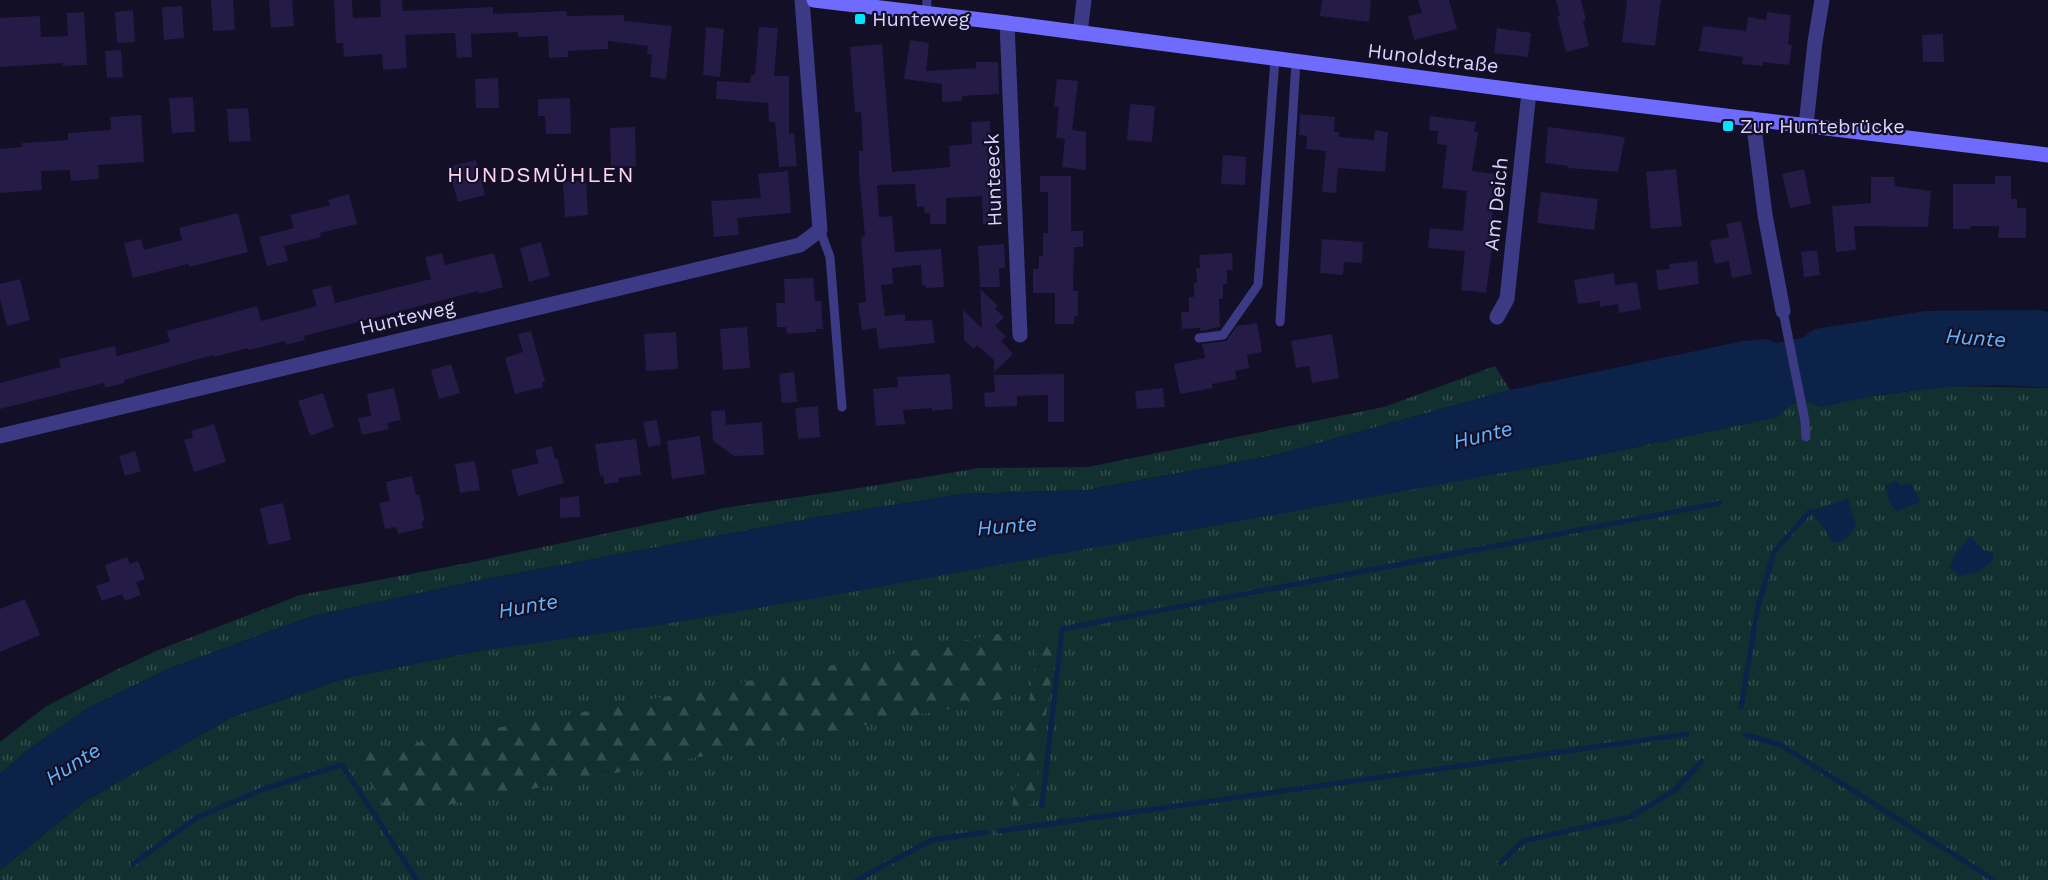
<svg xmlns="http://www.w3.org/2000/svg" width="2048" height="880" font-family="'Work Sans',sans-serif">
	<defs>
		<pattern id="grass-tufts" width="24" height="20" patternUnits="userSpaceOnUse" patternTransform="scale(1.5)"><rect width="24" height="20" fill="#12302f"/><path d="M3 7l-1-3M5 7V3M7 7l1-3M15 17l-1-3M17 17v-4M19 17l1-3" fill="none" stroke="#344d4e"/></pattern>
		<pattern id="forest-firs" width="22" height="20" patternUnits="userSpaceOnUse" patternTransform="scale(1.5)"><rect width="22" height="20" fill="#12302f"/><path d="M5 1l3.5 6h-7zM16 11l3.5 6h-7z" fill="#344d4e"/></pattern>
	</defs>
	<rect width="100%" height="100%" fill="#130f26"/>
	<g fill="url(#grass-tufts)">
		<polygon points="1495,366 1510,390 1276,455 1087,490 963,494 824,516 471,582 309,617 168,669 86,709 28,750 0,774 0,742 45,707 114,671 156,651 300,595 468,563 724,508 853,489 979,468 1088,467 1384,407"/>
		<path d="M1947,386L2048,388V880H0V870L85,801L232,717L345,678L473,652L1579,459L1777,417C1792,402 1801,396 1821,407L1858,398Z"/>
	</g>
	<g fill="url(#forest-firs)">
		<polygon points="1059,625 1033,804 1012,807 1039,640"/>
		<polygon points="1009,632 1007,698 390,816 353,755"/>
	</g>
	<g fill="#0c2248">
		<path d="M2038,310L2048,312V388C1972,381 1895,389 1821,407C1801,396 1792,402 1778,417L1579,459L851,592L659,625L473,652L345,678L232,717L85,801L0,870V774L28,750L86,709L168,669L309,617L471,582L824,516L963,494L1088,490L1276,455L1510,390L1743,341L1766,339L1777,343L1802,338L1815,329L1925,311Z"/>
		<polygon points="1896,481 1900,485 1910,483 1921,502 1897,511 1891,505 1885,486"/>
		<polygon points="1848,499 1856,525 1847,538 1837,543 1831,541 1824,528 1810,511"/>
		<polygon points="1970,536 1983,550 1993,553 1993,560 1980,571 1960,576 1950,568 1955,555"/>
	</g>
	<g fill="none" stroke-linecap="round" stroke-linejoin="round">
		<g stroke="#0c2248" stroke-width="5">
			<polyline points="1741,707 1758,606 1774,552 1810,511"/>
			<polyline points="1746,735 1781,745 1994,880"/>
			<polyline points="1042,806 1062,629 1720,503"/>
			<polyline points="999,831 1687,734"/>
			<polyline points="1500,863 1523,841 1630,817 1675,790 1702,761"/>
			<polyline points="133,864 196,818 266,788 342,765 417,880"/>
			<polyline points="857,880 932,840 987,832"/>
		</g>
	</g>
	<g fill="#241b47">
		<polygon points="211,0 233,0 235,30 213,31"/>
		<polygon points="269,0 292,0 294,26 271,28"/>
		<polygon points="334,0 352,0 353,18 381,17 380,0 402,0 403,11 493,7 493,14 566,11 567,16 624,15 624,21 672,26 666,79 650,77 652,54 647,54 648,46 608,41 608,49 568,51 568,57 549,58 548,36 518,37 518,32 471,34 472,57 457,58 455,33 405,35 407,68 383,70 382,54 344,57 343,43 336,43"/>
		<polygon points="1322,0 1371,0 1369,22 1320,16"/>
		<polygon points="1418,0 1449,0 1457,29 1414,40 1408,16 1422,13"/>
		<polygon points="1556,0 1581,0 1586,20 1583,21 1589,46 1566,52 1557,16 1560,15"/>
		<polygon points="1627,0 1661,0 1655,46 1622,42"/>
		<polygon points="182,6 184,38 164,40 162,7"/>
		<polygon points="133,10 135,42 117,43 115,12"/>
		<polygon points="84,12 87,65 63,66 63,63 0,67 0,18 40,16 41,37 68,36 67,13"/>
		<polygon points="1767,12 1791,15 1788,44 1792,45 1789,65 1763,62 1763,66 1742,64 1743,57 1699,51 1703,26 1746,31 1748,17 1766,20"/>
		<polygon points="706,27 724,29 720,77 703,75"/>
		<polygon points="759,27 778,28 774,76 789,76 789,134 794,133 797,166 779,167 775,122 769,122 768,103 716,99 717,81 750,83 751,75 755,75"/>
		<polygon points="1497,28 1531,33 1528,57 1494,53"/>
		<polygon points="1943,34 1944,62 1923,62 1922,35"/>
		<polygon points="910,40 929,43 926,71 976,68 976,62 998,62 999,94 962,96 962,101 942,102 942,84 904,79"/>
		<polygon points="882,44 892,172 950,167 949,146 972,144 971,122 990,121 992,157 1002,157 1004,201 1002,201 1003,225 983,224 982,196 946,198 946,224 930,224 930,213 925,213 924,206 917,207 915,184 877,185 879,217 892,216 895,252 941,249 944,287 927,288 922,284 921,265 892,268 893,284 881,285 885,316 905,314 905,321 932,320 935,343 879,349 876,328 862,330 858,303 866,302 861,237 865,236 859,175 859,151 863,151 861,112 855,113 850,47"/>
		<polygon points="121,50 123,77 107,78 105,51"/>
		<polygon points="498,78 499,108 476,108 475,79"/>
		<polygon points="1057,79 1078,81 1072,130 1086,132 1086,170 1062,167 1065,139 1056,138 1059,107 1054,107"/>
		<polygon points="193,97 195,132 172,133 169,98"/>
		<polygon points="570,98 571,134 546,134 545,116 538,116 538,99"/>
		<polygon points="1130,104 1155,106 1152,142 1127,140"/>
		<polygon points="248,108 251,141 229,142 227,109"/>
		<polygon points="1300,114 1335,117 1334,132 1339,132 1339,137 1374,140 1375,130 1388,132 1385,172 1338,168 1336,193 1322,192 1326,151 1306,149 1307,136 1299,135"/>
		<polygon points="141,115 144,162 98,165 99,179 71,181 70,170 41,171 42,190 0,193 0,149 22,147 22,143 68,140 68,133 111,130 110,117"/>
		<polygon points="1430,116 1476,122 1474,132 1478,132 1472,171 1495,174 1491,235 1494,235 1486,293 1461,290 1465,251 1428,248 1430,228 1463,231 1467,191 1442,188 1447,145 1437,144 1438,131 1429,130"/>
		<polygon points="635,127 636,166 611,167 610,128"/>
		<polygon points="1548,127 1625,137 1618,172 1568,168 1568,166 1545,163"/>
		<polygon points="1223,155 1246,157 1245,185 1221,184"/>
		<polygon points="476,160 485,195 458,202 448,167"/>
		<polygon points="1676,169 1682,226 1651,229 1646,172"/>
		<polygon points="1804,169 1811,204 1790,208 1782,174"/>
		<polygon points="788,171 791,213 737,218 739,235 714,237 711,201 761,198 758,174"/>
		<polygon points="1040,176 1071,176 1071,231 1083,231 1083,247 1074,247 1073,291 1078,291 1078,316 1074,316 1074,324 1055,324 1055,293 1033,293 1033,269 1038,269 1039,266 1039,256 1043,256 1043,233 1048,233 1048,192 1040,192"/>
		<polygon points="1995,176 2011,176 2011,199 2017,199 2017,208 2026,208 2026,238 1998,238 1999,226 1970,226 1970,229 1953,229 1953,184 1995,184"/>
		<polygon points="1871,177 1894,177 1895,186 1931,191 1928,227 1854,226 1856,250 1836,252 1832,206 1871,203"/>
		<polygon points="586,180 588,215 565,217 563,182"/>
		<polygon points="1541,192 1598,199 1594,230 1537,223"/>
		<polygon points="349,194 357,224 320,233 321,237 284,246 288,261 267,266 259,237 294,228 290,215 330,205 328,200"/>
		<polygon points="238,213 248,252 189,267 188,264 133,278 124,243 141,239 144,250 182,240 179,228"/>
		<polygon points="1741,221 1752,274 1732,278 1729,261 1715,264 1710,241 1729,237 1726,224"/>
		<polygon points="1322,239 1363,242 1362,263 1344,262 1343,275 1320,273"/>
		<polygon points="541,242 550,276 529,282 520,248"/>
		<polygon points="1004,244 1005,268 999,268 1000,287 980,287 978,246"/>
		<polygon points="1817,250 1820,275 1804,277 1801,252"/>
		<polygon points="442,253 445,265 494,253 503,287 479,294 478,291 304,336 305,340 286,345 285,341 249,350 248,348 214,357 213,355 124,380 124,383 105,388 104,383 0,409 0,383 61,367 59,359 115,346 117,356 170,342 167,331 257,306 261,321 317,306 312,290 331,285 335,303 431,279 425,257"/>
		<polygon points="1232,253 1233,270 1227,270 1227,284 1223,284 1223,299 1219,299 1220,327 1200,331 1200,328 1182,329 1181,312 1189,312 1189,297 1194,297 1194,283 1197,283 1196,268 1200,268 1199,255"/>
		<polygon points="1697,261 1699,284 1658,290 1656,270 1670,269 1669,264"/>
		<polygon points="1614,273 1615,285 1637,282 1641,309 1619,313 1618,304 1600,307 1600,301 1578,304 1574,280"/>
		<polygon points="813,278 815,301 821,301 823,329 816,329 816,332 787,334 786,327 777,327 776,303 785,303 784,279"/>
		<polygon points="20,279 30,320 7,326 0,299 0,284"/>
		<polygon points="980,289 998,306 995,309 1004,317 995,326 1006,336 1001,341 1013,354 994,372 994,360 977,345 974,349 964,340 963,310 982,328"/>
		<polygon points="1257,323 1262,352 1247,355 1249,368 1235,371 1237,379 1212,384 1213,388 1180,394 1174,364 1205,358 1202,344 1226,341 1237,326"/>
		<polygon points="747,327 750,368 723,370 720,329"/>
		<polygon points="531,331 545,381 542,382 543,387 515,394 505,358 523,352 518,334"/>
		<polygon points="676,332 678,369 646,371 644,334"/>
		<polygon points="1332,334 1339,378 1312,383 1309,366 1296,368 1291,341"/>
		<polygon points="451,364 460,393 439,399 431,370"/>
		<polygon points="794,372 797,402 782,403 779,374"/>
		<polygon points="950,374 953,409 932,411 932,408 903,410 905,424 876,426 873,389 898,387 897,377"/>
		<polygon points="1064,374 1064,422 1048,422 1048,395 1017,396 1017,406 985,407 984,393 995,392 994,375"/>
		<polygon points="394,388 401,420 387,423 389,429 362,435 358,418 371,416 367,394"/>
		<polygon points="1163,388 1165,407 1137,409 1135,391"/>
		<polygon points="323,393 334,427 310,436 298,401"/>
		<polygon points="818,406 820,437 798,439 795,408"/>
		<polygon points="725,410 726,425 762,422 764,455 734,456 713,441 711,411"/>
		<polygon points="657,420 661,445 648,447 643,422"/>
		<polygon points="214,424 226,462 194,472 184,440 193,438 191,431"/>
		<polygon points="700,436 705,474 672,479 667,441"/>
		<polygon points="636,439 641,475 618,478 619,482 604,484 603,475 600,476 595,444"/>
		<polygon points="552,446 555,459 557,458 564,483 518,496 511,470 539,463 535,450"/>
		<polygon points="135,451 141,471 125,476 119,456"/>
		<polygon points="475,461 480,490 460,493 455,464"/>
		<polygon points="412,476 416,495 419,494 425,521 422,521 423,528 398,534 396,527 385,529 379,503 390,501 386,482"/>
		<polygon points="579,496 580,517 560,518 560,498"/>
		<polygon points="283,503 291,540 268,545 260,508"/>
		<polygon points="127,557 130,564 138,561 145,579 136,582 141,595 125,601 122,594 102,601 96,586 110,581 105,565"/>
		<polygon points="25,599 40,635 0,652 0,609"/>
	</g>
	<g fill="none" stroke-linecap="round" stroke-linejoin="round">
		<g stroke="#3d3a85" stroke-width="9">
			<polyline points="926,14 927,0"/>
			<polyline points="820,230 830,257 842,407"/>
			<polyline points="1783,311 1805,421 1806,437"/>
			<polyline points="1280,322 1296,61"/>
			<polyline points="1199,338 1223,335 1258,285 1275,59"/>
		</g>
		<g stroke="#3d3a85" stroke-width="15">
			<polyline points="1007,23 1020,335"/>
			<polyline points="1080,33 1084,0"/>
			<polyline points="1753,119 1765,215 1783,311"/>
			<polyline points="1806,125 1815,42 1822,0"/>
			<polyline points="1497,317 1507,299 1529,92"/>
			<polyline points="0,436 800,245 820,230 802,0"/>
		</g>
		<polyline stroke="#6f6bff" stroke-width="15" points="814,0 1007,23 1537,93 2048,155"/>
	</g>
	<g fill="#00e5ff" stroke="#130f26" stroke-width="2">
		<rect x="854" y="13" width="12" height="12" rx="3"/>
		<rect x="1722" y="120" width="12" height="12" rx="3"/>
	</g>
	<g text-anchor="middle" stroke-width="4.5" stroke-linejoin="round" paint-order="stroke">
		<g font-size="20" fill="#d9d4ff" stroke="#130f26" text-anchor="start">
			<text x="872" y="26">Hunteweg</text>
			<text x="1740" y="133">Zur Huntebrücke</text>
		</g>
		<g font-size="20" fill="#d9d4ff" stroke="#130f26">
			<text transform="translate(1433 58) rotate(7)" y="7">Hunoldstraße</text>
			<text transform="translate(993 180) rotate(-92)" y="7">Hunteeck</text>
			<text transform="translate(1496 204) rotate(-84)" y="7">Am Deich</text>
			<text transform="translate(407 317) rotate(-13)" y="7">Hunteweg</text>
		</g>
		<g font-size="21" font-style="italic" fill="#62b6ff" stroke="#130f26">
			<text transform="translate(1976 338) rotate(4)" y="7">Hunte</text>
			<text transform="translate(1483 435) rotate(-14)" y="7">Hunte</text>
			<text transform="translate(1007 526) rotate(-5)" y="7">Hunte</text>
			<text transform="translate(528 606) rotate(-10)" y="7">Hunte</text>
			<text transform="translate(73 764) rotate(-32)" y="7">Hunte</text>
		</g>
		<g font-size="22" letter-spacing="1.5" fill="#ffd6f0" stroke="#130f26">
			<text x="541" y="182">HUNDSMÜHLEN</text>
		</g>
	</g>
</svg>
